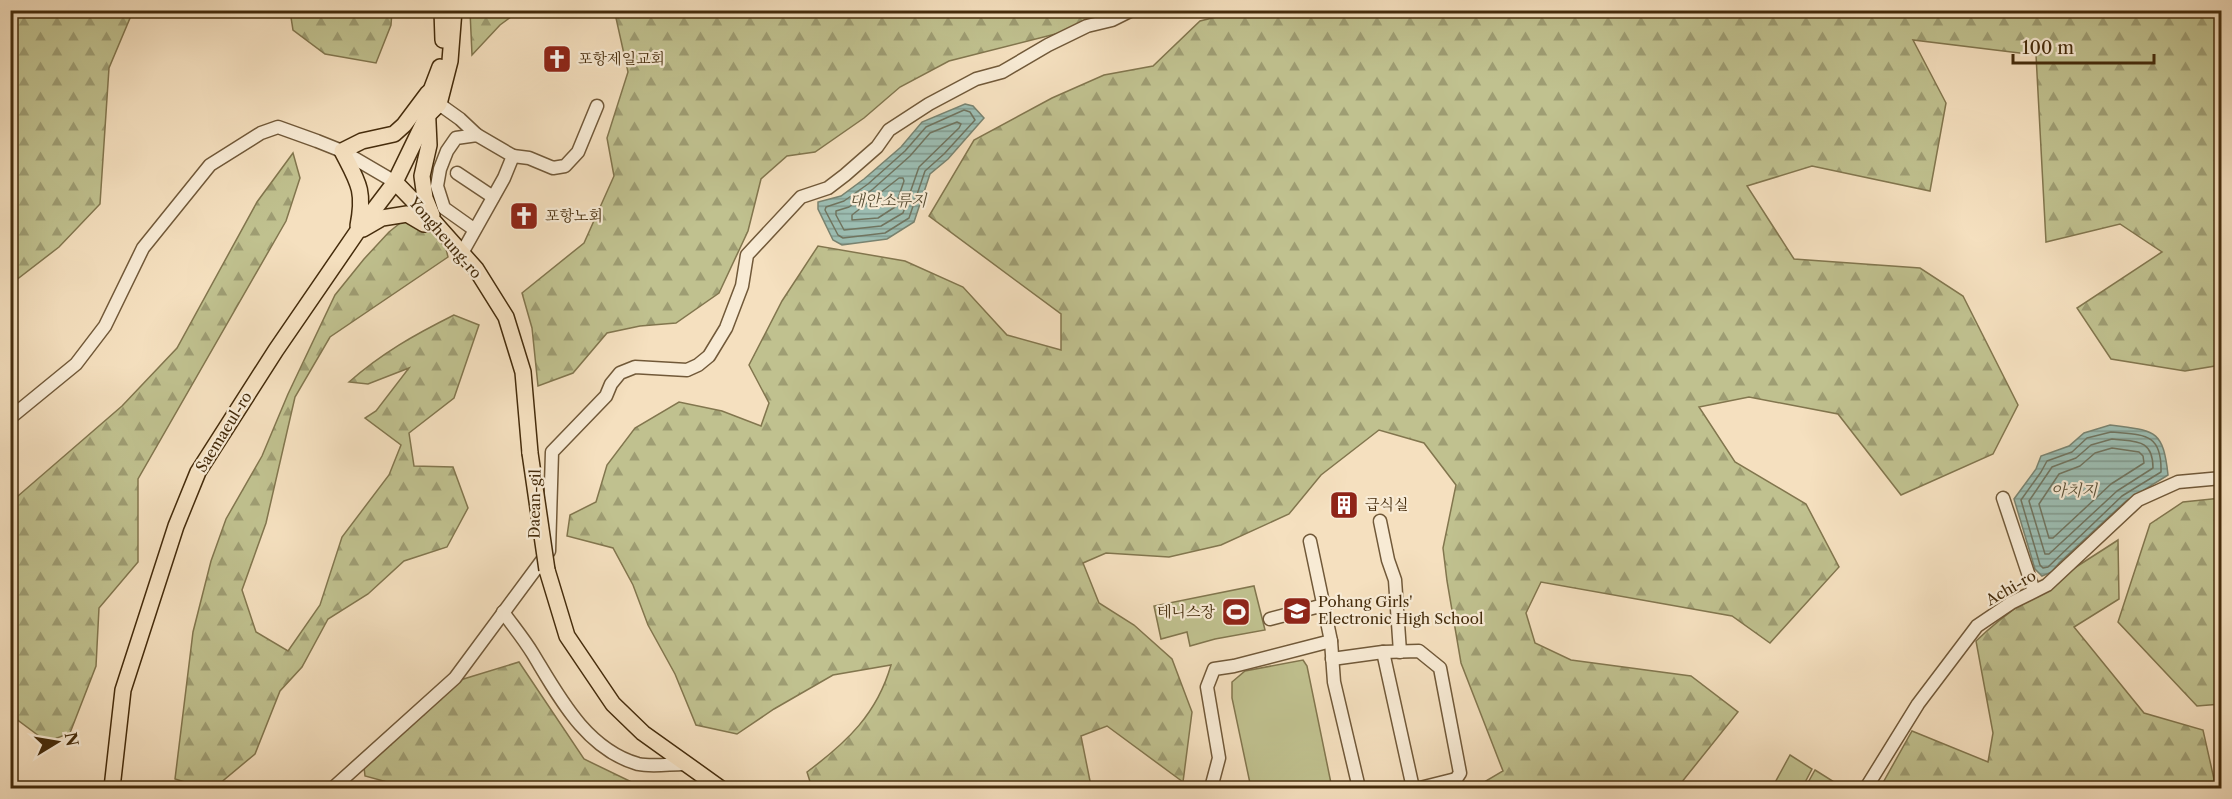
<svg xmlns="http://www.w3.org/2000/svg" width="2232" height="799" font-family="'Libre Caslon Text','Noto Serif KR',serif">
	<defs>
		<pattern id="forest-firs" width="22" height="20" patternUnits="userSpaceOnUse" patternTransform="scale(1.5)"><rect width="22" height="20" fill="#c0c18f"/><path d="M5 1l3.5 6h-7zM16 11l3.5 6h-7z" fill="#9e9d73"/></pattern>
		<pattern id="water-rules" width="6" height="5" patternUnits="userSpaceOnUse" patternTransform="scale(1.5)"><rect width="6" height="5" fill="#9cbdb2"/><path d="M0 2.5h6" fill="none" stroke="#819a8f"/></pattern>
	</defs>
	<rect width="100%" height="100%" fill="#f5e0bf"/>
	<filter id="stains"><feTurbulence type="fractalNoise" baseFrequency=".00333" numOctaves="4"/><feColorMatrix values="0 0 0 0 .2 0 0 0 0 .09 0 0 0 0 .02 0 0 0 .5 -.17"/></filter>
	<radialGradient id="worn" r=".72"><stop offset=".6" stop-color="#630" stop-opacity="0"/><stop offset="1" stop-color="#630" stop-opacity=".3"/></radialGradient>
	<g fill="url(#forest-firs)" stroke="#82764e" stroke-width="1.5">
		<polygon points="11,10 133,11 109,68 100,204 59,247 11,284"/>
		<polygon points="290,11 392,11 391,25 376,63 325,54 293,30"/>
		<polygon points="470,11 470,10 519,11 500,25 472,55"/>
		<polygon points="611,11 1104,11 1087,26 949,61 900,87 864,118 815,152 787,156 761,179 748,231 719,293 676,323 640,326 607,333 573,373 538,386 532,328 522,293 584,243 614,176 607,138 628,72 616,18"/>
		<path d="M1241,11H2221V365L2185,371L2111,359L2077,308L2162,252L2120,224L2046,242L2036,55L1913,40L1946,103L1930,191L1812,166L1747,186L1794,259L1920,268L1963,296L2018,405L1993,454L1901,495L1838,414L1749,397L1699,407L1735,462L1806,504L1839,567L1770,643L1732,616L1541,582L1526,613L1535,643L1571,660L1691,676L1738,712L1677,788H1474L1503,771L1461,663L1447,581L1443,548L1456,485L1424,443L1379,430L1321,475L1289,514L1221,545L1169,557L1106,553L1083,563L1099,603L1134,625L1172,659L1192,712L1183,782L1107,726L1081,736L1090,781L1098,788H812L807,772C847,742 877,714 891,665L833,675L774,709L737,734L696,725L675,674L648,625L633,585L613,548L567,536L570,515L596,502L607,465L635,428L679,402L722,411L761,426L769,403L749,365L782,301L818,246L905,261L963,287L1007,335L1061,350V314L929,216L974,140L1052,98L1104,75L1153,66L1200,21Z"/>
		<polygon points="293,153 300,178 286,221 138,479 138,562 99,608 96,666 70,733 47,742 11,715 11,502 122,406 177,348 257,202"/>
		<path d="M419,208L441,228L448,257L330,337L295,397L266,523L242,590L256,632L288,651L320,605L342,537L389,475L401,445L365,418L376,411L409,368L368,384L349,382C382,353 414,335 454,315L479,325L454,398L409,433L414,466L453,467L468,508L447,547L404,561L368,594L328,619L302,667L280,691L255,754L219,784L201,787L175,779L193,632L211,561L226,519L262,456L288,394L335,295L364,259L389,232Z"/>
		<polygon points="2221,498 2221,704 2197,706 2118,622 2150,524 2183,502"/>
		<path d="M2118,540L2119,599L2074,627L2144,713L2203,730L2216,788H1880L1912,731L1988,762L1993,733L1976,641C2016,602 2071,571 2118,540Z"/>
		<polygon points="519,662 584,759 644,788 409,788 365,776 364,767 457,681"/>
	</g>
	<g fill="#c0c18f" stroke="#82764e" stroke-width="1.5">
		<polygon points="1254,586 1265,630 1215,639 1190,646 1187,632 1161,639 1154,606"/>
		<polygon points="1303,660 1307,666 1332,788 1251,788 1232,698 1232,682 1245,671"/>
		<polygon points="1790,755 1812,769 1802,788 1772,788"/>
		<polygon points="1815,770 1839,785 1838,788 1805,788"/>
	</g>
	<g fill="url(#water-rules)" stroke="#798370" stroke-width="1.5">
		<polygon points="965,104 973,106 984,118 948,159 930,174 914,222 887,239 842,245 833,240 818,209 818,202 841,196 864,179 901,147 922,122"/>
		<path d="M2110,425C2154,431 2163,428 2168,475L2126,501L2059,563L2052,572L2042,576L2035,569L2014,499L2036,469L2041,456L2069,446L2084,433Z"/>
	</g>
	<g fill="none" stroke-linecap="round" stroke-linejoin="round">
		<g stroke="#70745f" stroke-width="1.5">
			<polygon points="964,110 970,112 975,120 944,154 925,171 909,218 885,233 843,238 838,235 825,210 826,207 844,201 868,184 905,151 926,127"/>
			<polygon points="957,122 961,124 959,128 919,167 903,213 881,226 844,230 836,215 836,211 849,207 873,189 910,156 930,133"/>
			<polygon points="899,178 903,178 904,181 895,207 878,218 852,220 852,215"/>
			<path d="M2111,432C2143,435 2162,432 2161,472L2122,496L2048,567L2043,568L2040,565L2021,500L2041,472L2047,461L2072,452L2087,438Z"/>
			<path d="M2112,439C2135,442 2153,438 2153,468L2117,491L2049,554H2045L2029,501L2052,467L2076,458L2091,445Z"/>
			<polygon points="2112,448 2139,452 2143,456 2144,463 2111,484 2053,538 2049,538 2039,504 2059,474 2080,466 2095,453"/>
		</g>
		<g stroke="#715939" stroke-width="15">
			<g id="minor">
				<polyline points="439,104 460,119 477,135"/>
				<polyline points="513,156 529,158 553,168 565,166 578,152 597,106"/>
				<polyline points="457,173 493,197"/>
				<polyline points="462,253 504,178 513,156 477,135 456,138 447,151 440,169 437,186 444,208 475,230"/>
				<polyline points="10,418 76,364 105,326 143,248 210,165 261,133 278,127 317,141 342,151 395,182"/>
				<polyline points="2003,498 2034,591"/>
				<polyline points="1380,521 1388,560 1395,580 1400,652"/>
				<polyline points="1310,541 1331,641 1334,682 1359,788"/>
				<path d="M503,612C513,626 524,639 533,654C559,697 586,749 638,764C652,767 670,764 684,764"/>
				<polyline points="1270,619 1324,605"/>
				<polyline points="1383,652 1413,788"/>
				<polyline points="1332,659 1383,652 1419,651 1440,668 1460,773 1456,779 1420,788"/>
				<polyline points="333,788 455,678 549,551 552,452 606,396 611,384 620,373 635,367 687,370 698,365 709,356 726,328 742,286 747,255 801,197 828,188 845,175 877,147 889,130 929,104 976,79 1002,72 1048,45 1087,26 1112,20 1132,10"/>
				<polyline points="1211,788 1219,758 1207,687 1214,669 1234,666 1331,641"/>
				<polyline points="1866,788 1918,704 1977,626 2011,603 2047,585 2138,500 2178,482 2222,478"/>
			</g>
		</g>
		<g stroke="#452c0c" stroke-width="18">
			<g id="major">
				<polyline points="442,10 443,40"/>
				<polyline points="395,182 435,223 476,269 506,317 523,372 530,453"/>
				<polyline points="432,215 425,198 422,176 429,145 427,101 440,67"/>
				<path d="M358,226C365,190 358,182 342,151L362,141L394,134L404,125L428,93"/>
				<polyline points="363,229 382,218 407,214 424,224 435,223"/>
				<polyline points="547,570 567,636 613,704 643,733 720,788"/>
				<polyline points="112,788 123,690 176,526 198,472 276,350 357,232 395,182 427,116 439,104 450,61 454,10"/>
			</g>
		</g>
		<use href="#minor" stroke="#f8ebd5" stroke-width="12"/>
		<use href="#major" stroke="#f5e0bf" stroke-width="15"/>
		<g stroke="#452c0c" stroke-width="18" stroke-linecap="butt">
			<polyline id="major-bridge" points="530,453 547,570"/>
		</g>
		<use href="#major-bridge" stroke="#f5e0bf" stroke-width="15"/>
	</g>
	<defs>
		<g id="church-square" transform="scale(1.5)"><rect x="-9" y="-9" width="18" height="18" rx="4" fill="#8f2418" stroke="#f8ebd5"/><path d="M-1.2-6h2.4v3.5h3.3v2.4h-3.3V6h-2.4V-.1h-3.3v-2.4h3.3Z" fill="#fff"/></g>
		<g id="building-square" transform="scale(1.5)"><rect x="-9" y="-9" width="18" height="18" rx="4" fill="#8f2418" stroke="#f8ebd5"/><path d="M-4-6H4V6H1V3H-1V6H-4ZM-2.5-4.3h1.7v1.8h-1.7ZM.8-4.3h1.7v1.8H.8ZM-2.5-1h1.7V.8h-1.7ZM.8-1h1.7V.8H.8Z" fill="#fff"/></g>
		<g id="school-square" transform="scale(1.5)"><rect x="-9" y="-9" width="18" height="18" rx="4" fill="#8f2418" stroke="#f8ebd5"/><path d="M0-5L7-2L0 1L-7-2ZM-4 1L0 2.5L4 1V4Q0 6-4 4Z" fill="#fff"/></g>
		<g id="stadium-square" transform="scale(1.5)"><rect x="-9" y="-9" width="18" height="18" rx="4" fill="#8f2418" stroke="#f8ebd5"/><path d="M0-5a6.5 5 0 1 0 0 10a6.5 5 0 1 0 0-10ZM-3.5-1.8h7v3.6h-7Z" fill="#fff"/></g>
	</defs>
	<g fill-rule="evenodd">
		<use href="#church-square" x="557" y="59"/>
		<use href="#church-square" x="524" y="216"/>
		<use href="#building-square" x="1344" y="505"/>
		<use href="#school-square" x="1297" y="611"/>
		<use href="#stadium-square" x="1236" y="612"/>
	</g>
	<g text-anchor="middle" stroke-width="4.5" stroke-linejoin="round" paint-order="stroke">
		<g font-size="15" fill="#452c0c" stroke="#f8ebd5" text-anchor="start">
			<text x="578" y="64">포항제일교회</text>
			<text x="545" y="221">포항노회</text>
			<text x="1365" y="510">급식실</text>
			<text x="1318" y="607">Pohang Girls'<tspan x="1318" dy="17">Electronic High School</tspan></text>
			<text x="1215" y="617" text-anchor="end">테니스장</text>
		</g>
		<g font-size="15" fill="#452c0c" stroke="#f8ebd5">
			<text transform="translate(445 238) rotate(49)" y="5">Yongheung-ro</text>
			<text transform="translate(224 432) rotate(-58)" y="5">Saemaeul-ro</text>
			<text transform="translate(535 504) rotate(-89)" y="5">Daean-gil</text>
			<text transform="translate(2011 588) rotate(-30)" y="5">Achi-ro</text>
		</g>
		<g font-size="16" font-style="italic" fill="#5b5036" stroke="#f8ebd5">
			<text x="888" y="206">대안소류지</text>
			<text x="2074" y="496">아치지</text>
		</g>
	</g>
	<rect width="2232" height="799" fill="none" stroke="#f5e0bf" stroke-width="36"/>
	<rect x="12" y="12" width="2208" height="775" fill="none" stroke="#452c0c" stroke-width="3"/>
	<rect x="18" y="18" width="2196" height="763" fill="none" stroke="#452c0c" stroke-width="1.5"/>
	<g transform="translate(57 742) rotate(79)" stroke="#f8ebd5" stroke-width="4.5" paint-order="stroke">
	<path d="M0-4.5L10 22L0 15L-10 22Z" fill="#452c0c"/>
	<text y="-9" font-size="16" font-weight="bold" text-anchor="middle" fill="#452c0c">N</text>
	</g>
	<path d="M2013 54v9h141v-9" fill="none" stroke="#452c0c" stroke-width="3"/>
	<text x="2022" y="54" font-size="18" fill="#452c0c" stroke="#f8ebd5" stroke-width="4.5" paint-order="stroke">100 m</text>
	<rect width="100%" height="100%" filter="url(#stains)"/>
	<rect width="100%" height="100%" fill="url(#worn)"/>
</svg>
